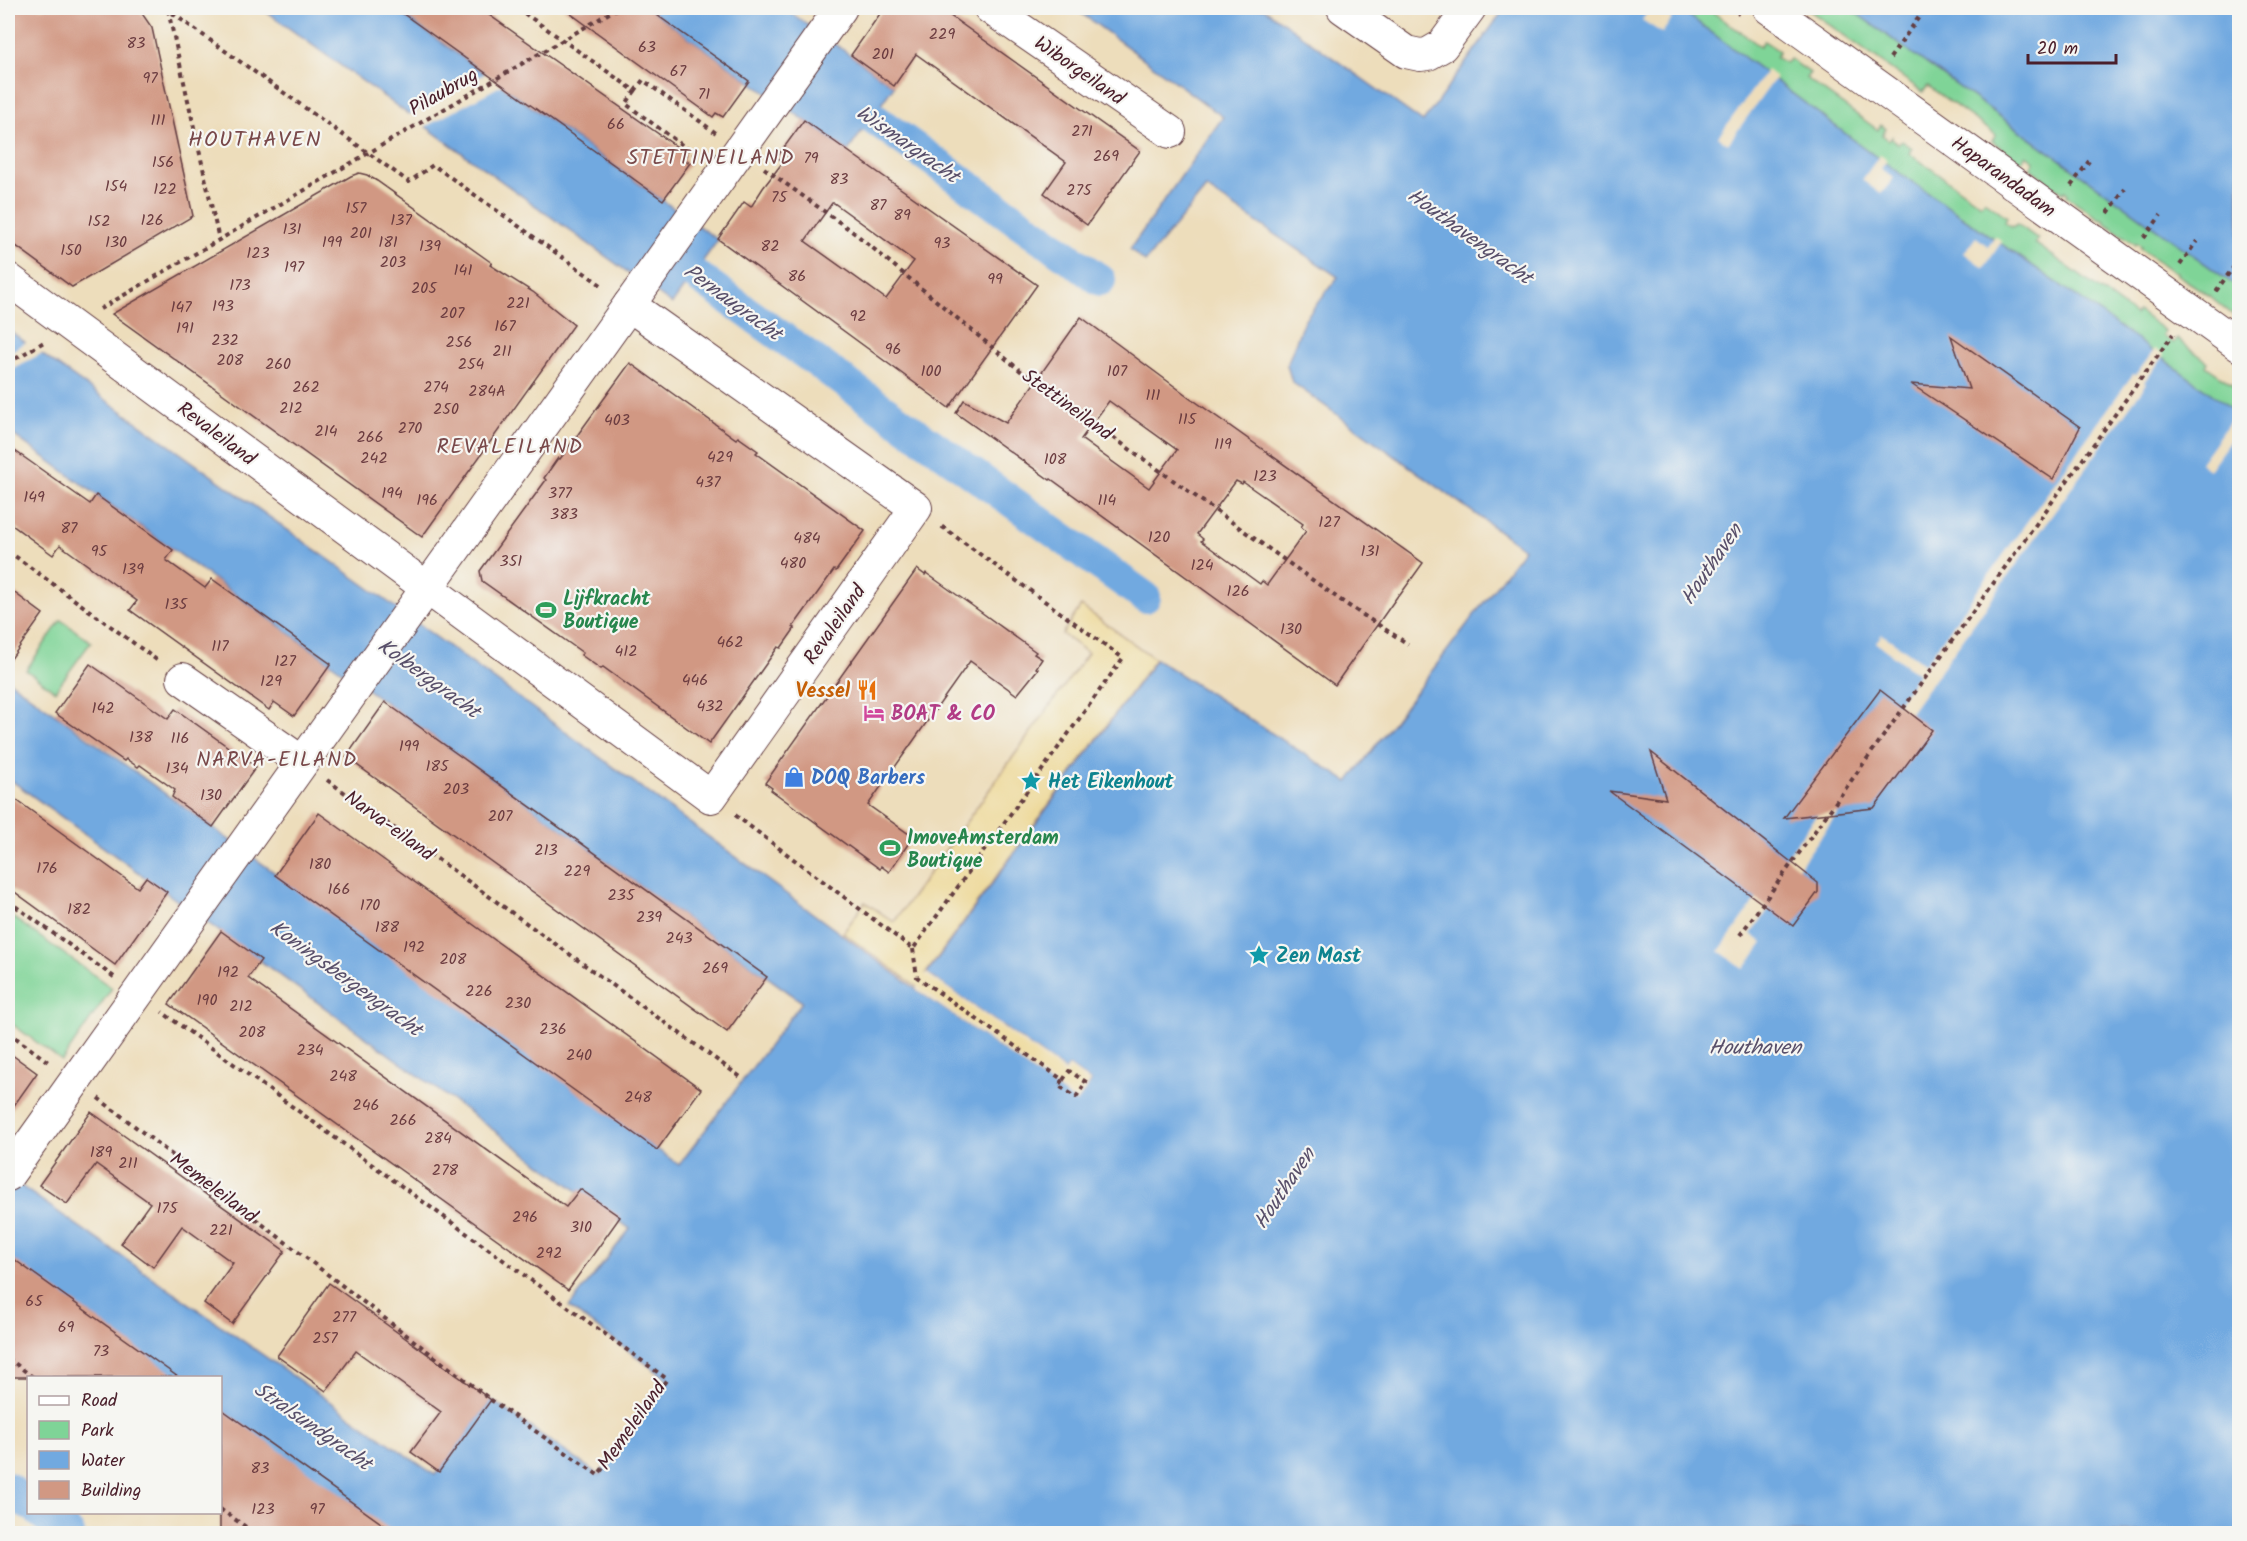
<svg xmlns="http://www.w3.org/2000/svg" width="2247" height="1541" font-family="Kalam,sans-serif">
	<rect width="100%" height="100%" fill="#f6f6f2"/>
	<filter id="ink" filterUnits="userSpaceOnUse"><feTurbulence type="fractalNoise" baseFrequency=".0167" numOctaves="2"/><feDisplacementMap in="SourceGraphic" scale="12" xChannelSelector="R" yChannelSelector="G"/><feConvolveMatrix kernelMatrix="1 2 1 2 8 2 1 2 1" color-interpolation-filters="sRGB"/></filter>
	<filter id="wash" filterUnits="userSpaceOnUse"><feTurbulence type="fractalNoise" baseFrequency=".008" numOctaves="4" result="noise"/><feDisplacementMap in="SourceGraphic" scale="24" xChannelSelector="R" yChannelSelector="G"/><feGaussianBlur stdDeviation="1.35" result="paint"/><feColorMatrix in="noise" values="0 0 0 0 0 0 0 0 0 0 0 0 0 0 0 0 0 1.4 0 .05"/><feComposite in="paint" operator="in"/></filter>
	<g filter="url(#wash)">
		<rect width="100%" height="100%" fill="#edddbb"/>
		<g fill="#7fd497" stroke="#647a61" stroke-width="1.5">
			<polygon points="1679,8 1707,8 1760,46 1764,41 1779,51 1776,57 1785,63 1790,59 1810,73 1806,78 1878,130 1881,125 1886,129 1882,135 1889,140 1892,137 1892,139 1898,144 1902,141 1912,148 1909,153 1981,204 1984,200 2007,217 2005,222 2012,227 2017,224 2038,239 2035,243 2135,315 2138,311 2165,331 2163,336 2173,343 2177,339 2208,362 2206,366 2233,385 2236,382 2239,385 2239,414 2086,303 1875,156"/>
			<polygon points="1806,8 1849,8 2239,288 2239,320 2210,296 2176,274 2177,272 2172,271 2140,248 2141,246 2137,243 2136,245 2104,222 2105,220 2101,218 2100,219 2067,196 2068,194 2065,191 2063,193 2030,168 2034,161 2026,155 2021,162 1992,141 1996,135 1928,86 1923,92"/>
			<polygon points="61,620 91,642 55,691 26,670"/>
			<polygon points="8,914 112,988 62,1061 8,1021"/>
		</g>
		<polygon fill="#eeda9e" stroke="#9c7c64" stroke-width="1.5" points="1081,606 1155,659 926,973 1065,1070 1069,1065 1091,1082 1077,1103 843,933 865,902 894,922 1088,653 1062,634"/>
		<g fill="#71a9e0" stroke="#5e6486" stroke-width="1.5">
			<polygon points="261,8 393,8 718,240 672,304"/>
			<polygon points="647,8 784,8 894,86 848,151"/>
			<polygon points="1074,8 1263,8 1423,122 1505,8 1679,8 1875,156 2086,303 2239,414 2239,1533 390,1533 221,1415 220,1378 167,1377 8,1267 8,1177 435,1475 491,1400 599,1475 667,1379 569,1307 630,1229 8,778 8,680 679,1165 802,1002 8,431 8,330 380,596 916,989 1077,1102 1091,1082 1069,1066 1065,1071 927,973 1156,659 1348,782 1524,549 1292,382 1287,365 1304,320 1338,277 1206,188 1145,262 1130,249 1223,117"/>
			<polygon points="1849,8 2239,8 2239,288"/>
		</g>
		<g fill="#edddbb">
			<polygon points="1651,8 1661,8 1660,10 1672,19 1662,33 1642,20"/>
			<polygon points="1767,70 1776,77 1728,144 1718,137"/>
			<polygon points="488,72 504,84 423,128 407,116"/>
			<polygon points="1880,155 1887,160 1881,169 1894,178 1881,194 1862,180"/>
			<polygon points="1995,236 2002,241 1984,268 1964,253 1976,237 1988,246"/>
			<polygon points="28,341 43,353 8,371 8,353"/>
			<polygon points="2155,349 2164,355 2145,382 2147,383 1751,934 1763,943 1744,969 1719,951 1918,674 1876,643 1882,634 1925,664 2133,374 2136,375"/>
			<polygon points="2238,410 2239,428 2209,470 2200,463"/>
			<polygon points="927,973 1065,1071 1069,1066 1091,1082 1077,1103 916,989 918,986 1076,1098 1087,1083 1070,1070 1067,1074 1064,1074 925,975"/>
		</g>
		<g fill="none" stroke-linecap="round" stroke-linejoin="round">
			<g stroke="#71a9e0" stroke-width="32">
				<polyline points="838,93 1100,280"/>
				<polyline points="659,249 1145,597"/>
				<polyline points="8,1488 28,1504"/>
				<polyline points="40,1512 69,1534"/>
			</g>
		</g>
		<g id="blocks">
			<g fill="#d19883" fill-rule="evenodd">
				<polygon points="8,8 135,8 141,12 152,28 193,216 72,287 8,240"/>
				<polygon points="395,8 479,8 687,154 683,159 690,163 663,200"/>
				<polygon points="563,8 647,8 749,81 723,117 716,113 713,117"/>
				<polygon points="884,8 939,8 1140,151 1087,225 1044,193 1066,162 916,54 894,86 851,55"/>
				<path d="M804,120L1037,285L949,408L718,239L744,202L751,207L763,188L783,162L777,157ZM832,203H834L914,261L886,299L805,241Z"/>
				<polygon points="359,173 367,175 377,181 492,263 490,265 533,292 574,325 422,537 112,314 351,176"/>
				<path d="M1081,317L1189,397L1423,563L1400,595L1399,594L1335,685L1051,479L1050,480L956,413L964,400L1006,423ZM1109,401L1177,450L1149,488L1081,439ZM1236,481L1242,484L1243,482L1303,524L1301,527L1306,531L1267,585L1262,581L1260,584L1201,541L1203,539L1197,534Z"/>
				<polygon points="1951,336 2080,427 2053,479 1911,384 1969,389"/>
				<polygon points="630,363 736,439 738,437 758,451 756,453 865,531 836,571 834,570 793,627 795,628 781,648 778,647 709,744 603,667 601,669 581,655 583,653 482,581 480,571 546,480 544,478 558,458 560,459"/>
				<polygon points="8,446 90,504 96,495 173,550 166,560 205,588 212,579 331,664 294,716 274,702 269,710 130,610 137,601 60,545 53,555 8,522"/>
				<polygon points="917,569 925,575 926,573 974,607 1036,652 1034,654 1042,659 1036,668 1038,669 1017,695 970,661 868,805 913,837 889,872 881,866 880,869 771,790 772,788 765,783"/>
				<polygon points="8,588 43,614 8,663"/>
				<polygon points="90,664 168,719 175,709 256,767 213,827 172,797 175,790 140,765 138,767 126,759 124,761 55,713"/>
				<polygon points="1880,690 1932,730 1874,808 1784,818"/>
				<polygon points="385,702 767,977 727,1032 346,757"/>
				<polygon points="1651,752 1818,883 1818,892 1793,926 1609,791 1666,799"/>
				<polygon points="8,794 138,888 146,877 167,892 115,965 8,887"/>
				<polygon points="319,813 701,1089 657,1150 275,875"/>
				<polygon points="221,931 261,960 248,978 566,1207 580,1189 620,1217 568,1290 169,1004"/>
				<polygon points="8,1052 37,1073 8,1114"/>
				<polygon points="91,1112 285,1251 232,1324 204,1303 233,1263 182,1226 153,1267 121,1243 150,1203 96,1164 67,1204 39,1185"/>
				<polygon points="8,1255 178,1377 8,1377"/>
				<polygon points="329,1283 491,1400 439,1472 411,1452 441,1412 356,1351 326,1391 277,1356"/>
				<polygon points="220,1408 395,1533 220,1533"/>
			</g>
		</g>
	</g>
	<g filter="url(#ink)">
		<use href="#blocks" fill-opacity="0" stroke="#623c41" stroke-width="1.5"/>
		<g fill="none" stroke-linecap="round" stroke-linejoin="round">
			<g stroke="#623c41" stroke-width="34">
				<g id="minor">
					<polyline points="990,8 1170,132"/>
					<polyline points="1343,8 1406,52 1420,55 1428,54 1442,46 1470,8"/>
					<polyline points="1769,8 2240,346"/>
					<polyline points="8,279 711,797 916,508 629,305"/>
					<polyline points="183,679 302,762"/>
					<polyline points="8,1175 841,8"/>
				</g>
			</g>
			<g stroke="#623c41" stroke-width="4" stroke-dasharray="4.5 4.5" stroke-linecap="butt">
				<polyline points="165,8 409,182 433,165 604,287"/>
				<polyline points="517,8 635,91 626,104 697,156"/>
				<polyline points="1730,8 1739,14"/>
				<polyline points="168,10 219,240"/>
				<polyline points="1890,58 1919,17"/>
				<polyline points="635,91 643,80 716,133"/>
				<polyline points="764,168 857,235 1022,372 1346,604 1408,644"/>
				<polyline points="2071,186 2089,161"/>
				<polyline points="2108,213 2125,189"/>
				<polyline points="2144,238 2161,215"/>
				<polyline points="2180,265 2197,241"/>
				<polyline points="2216,291 2235,265"/>
				<polyline points="100,309 618,8"/>
				<polyline points="8,363 44,342"/>
				<polyline points="8,551 158,661"/>
				<polyline points="327,780 742,1078"/>
				<polyline points="735,815 913,949 1123,658 941,526"/>
				<polyline points="8,901 114,977"/>
				<polyline points="1740,935 2173,334"/>
				<polyline points="913,949 917,977 1063,1080 1059,1086 1076,1097 1086,1082 1069,1071 1063,1080"/>
				<polyline points="8,1032 51,1064"/>
				<polyline points="98,1098 491,1400 598,1475 667,1379 162,1012"/>
				<polyline points="8,1358 34,1378"/>
				<polyline points="220,1509 256,1534"/>
			</g>
			<use href="#minor" stroke="#fff" stroke-width="32"/>
		</g>
	</g>
	<defs>
		<g id="stadium-bare" transform="scale(1.62)"><path d="M0-5a6.5 5 0 1 0 0 10a6.5 5 0 1 0 0-10ZM-3.5-1.8h7v3.6h-7Z" fill="#2e9e5b" stroke="#f6f6f2" stroke-width="2.5" paint-order="stroke"/></g>
		<g id="restaurant-bare" transform="scale(1.62)"><path d="M-5-6h1v4h1v-4h1v4h1v-4h1v5L-1.5 .5V6h-2V.5L-5-1ZM5-6V6H3V1.5H1.5Q1.5-4 5-6Z" fill="#e8710a" stroke="#f6f6f2" stroke-width="2.5" paint-order="stroke"/></g>
		<g id="hotel-bare" transform="scale(1.62)"><path d="M-6-4.5h1.5V1H6V5H4.5V3h-9V5H-6ZM-4 0a1.8 1.8 0 1 1 3.6 0ZM.5 0V-2.5h3Q6-2.5 6 0Z" fill="#d1479c" stroke="#f6f6f2" stroke-width="2.5" paint-order="stroke"/></g>
		<g id="shop-bare" transform="scale(1.62)"><path d="M-5-2.5h2.3a2.7 3.5 0 0 1 5.4 0H5L5.5 6h-11ZM-1.5-2.5h3a1.5 2.3 0 0 0-3 0Z" fill="#3f7fe0" stroke="#f6f6f2" stroke-width="2.5" paint-order="stroke"/></g>
		<g id="sight-bare" transform="scale(1.62)"><path d="M0-6L1.8-2.2L6-1.7L2.9 1.2L3.7 5.4L0 3.3L-3.7 5.4L-2.9 1.2L-6-1.7L-1.8-2.2Z" fill="#0f9aa8" stroke="#f6f6f2" stroke-width="2.5" paint-order="stroke"/></g>
	</defs>
	<g fill-rule="evenodd">
		<use href="#stadium-bare" x="546" y="610"/>
		<use href="#restaurant-bare" x="867" y="690"/>
		<use href="#hotel-bare" x="874" y="713"/>
		<use href="#shop-bare" x="794" y="777"/>
		<use href="#sight-bare" x="1031" y="781"/>
		<use href="#stadium-bare" x="890" y="848"/>
		<use href="#sight-bare" x="1259" y="955"/>
	</g>
	<g text-anchor="middle" stroke-width="4.5" stroke-linejoin="round" paint-order="stroke">
		<g font-size="16" fill="#6c3d41">
			<text x="942" y="39">229</text>
			<text x="136" y="48">83</text>
			<text x="647" y="52">63</text>
			<text x="883" y="59">201</text>
			<text x="678" y="76">67</text>
			<text x="150" y="83">97</text>
			<text x="704" y="99">71</text>
			<text x="158" y="125">111</text>
			<text x="616" y="129">66</text>
			<text x="1082" y="136">271</text>
			<text x="1106" y="161">269</text>
			<text x="811" y="163">79</text>
			<text x="163" y="167">156</text>
			<text x="839" y="184">83</text>
			<text x="116" y="191">154</text>
			<text x="165" y="194">122</text>
			<text x="1079" y="195">275</text>
			<text x="779" y="202">75</text>
			<text x="878" y="210">87</text>
			<text x="356" y="213">157</text>
			<text x="902" y="220">89</text>
			<text x="152" y="225">126</text>
			<text x="401" y="225">137</text>
			<text x="99" y="226">152</text>
			<text x="292" y="234">131</text>
			<text x="361" y="238">201</text>
			<text x="116" y="247">130</text>
			<text x="332" y="247">199</text>
			<text x="388" y="247">181</text>
			<text x="942" y="248">93</text>
			<text x="430" y="251">139</text>
			<text x="770" y="251">82</text>
			<text x="71" y="255">150</text>
			<text x="258" y="258">123</text>
			<text x="393" y="267">203</text>
			<text x="294" y="272">197</text>
			<text x="463" y="275">141</text>
			<text x="797" y="281">86</text>
			<text x="995" y="284">99</text>
			<text x="240" y="290">173</text>
			<text x="424" y="293">205</text>
			<text x="518" y="308">221</text>
			<text x="223" y="311">193</text>
			<text x="181" y="312">147</text>
			<text x="452" y="318">207</text>
			<text x="858" y="321">92</text>
			<text x="505" y="331">167</text>
			<text x="185" y="333">191</text>
			<text x="225" y="345">232</text>
			<text x="459" y="347">256</text>
			<text x="893" y="354">96</text>
			<text x="502" y="356">211</text>
			<text x="230" y="365">208</text>
			<text x="278" y="369">260</text>
			<text x="471" y="369">254</text>
			<text x="931" y="376">100</text>
			<text x="1117" y="376">107</text>
			<text x="306" y="392">262</text>
			<text x="436" y="392">274</text>
			<text x="487" y="396">284A</text>
			<text x="1153" y="400">111</text>
			<text x="291" y="413">212</text>
			<text x="446" y="414">250</text>
			<text x="1187" y="424">115</text>
			<text x="617" y="425">403</text>
			<text x="410" y="433">270</text>
			<text x="326" y="436">214</text>
			<text x="370" y="442">266</text>
			<text x="1223" y="449">119</text>
			<text x="720" y="462">429</text>
			<text x="374" y="463">242</text>
			<text x="1055" y="464">108</text>
			<text x="1265" y="481">123</text>
			<text x="708" y="487">437</text>
			<text x="392" y="498">194</text>
			<text x="560" y="498">377</text>
			<text x="34" y="502">149</text>
			<text x="427" y="505">196</text>
			<text x="1107" y="505">114</text>
			<text x="564" y="519">383</text>
			<text x="1329" y="527">127</text>
			<text x="69" y="533">87</text>
			<text x="1159" y="542">120</text>
			<text x="807" y="543">484</text>
			<text x="99" y="556">95</text>
			<text x="1370" y="556">131</text>
			<text x="511" y="566">351</text>
			<text x="793" y="568">480</text>
			<text x="1202" y="570">124</text>
			<text x="133" y="574">139</text>
			<text x="1238" y="596">126</text>
			<text x="176" y="609">135</text>
			<text x="1291" y="634">130</text>
			<text x="730" y="647">462</text>
			<text x="220" y="651">117</text>
			<text x="626" y="656">412</text>
			<text x="285" y="666">127</text>
			<text x="695" y="685">446</text>
			<text x="271" y="686">129</text>
			<text x="710" y="711">432</text>
			<text x="103" y="713">142</text>
			<text x="141" y="742">138</text>
			<text x="180" y="743">116</text>
			<text x="409" y="751">199</text>
			<text x="437" y="771">185</text>
			<text x="177" y="773">134</text>
			<text x="456" y="794">203</text>
			<text x="211" y="800">130</text>
			<text x="500" y="821">207</text>
			<text x="546" y="855">213</text>
			<text x="320" y="869">180</text>
			<text x="47" y="873">176</text>
			<text x="577" y="876">229</text>
			<text x="339" y="894">166</text>
			<text x="621" y="900">235</text>
			<text x="370" y="910">170</text>
			<text x="79" y="914">182</text>
			<text x="649" y="922">239</text>
			<text x="387" y="932">188</text>
			<text x="679" y="943">243</text>
			<text x="414" y="952">192</text>
			<text x="453" y="964">208</text>
			<text x="715" y="973">269</text>
			<text x="228" y="977">192</text>
			<text x="479" y="996">226</text>
			<text x="207" y="1005">190</text>
			<text x="518" y="1008">230</text>
			<text x="241" y="1011">212</text>
			<text x="553" y="1034">236</text>
			<text x="252" y="1037">208</text>
			<text x="310" y="1055">234</text>
			<text x="579" y="1060">240</text>
			<text x="343" y="1081">248</text>
			<text x="638" y="1102">248</text>
			<text x="366" y="1110">246</text>
			<text x="403" y="1125">266</text>
			<text x="438" y="1143">284</text>
			<text x="101" y="1157">189</text>
			<text x="128" y="1168">211</text>
			<text x="445" y="1175">278</text>
			<text x="167" y="1213">175</text>
			<text x="525" y="1222">296</text>
			<text x="581" y="1232">310</text>
			<text x="221" y="1235">221</text>
			<text x="549" y="1258">292</text>
			<text x="34" y="1306">65</text>
			<text x="344" y="1322">277</text>
			<text x="66" y="1332">69</text>
			<text x="325" y="1343">257</text>
			<text x="101" y="1356">73</text>
			<text x="260" y="1473">83</text>
			<text x="263" y="1514">123</text>
			<text x="317" y="1514">97</text>
		</g>
		<g font-size="20" fill="#4a1f2b" stroke="#f6f6f2">
			<text transform="translate(1080 70) rotate(35)" y="7">Wiborgeiland</text>
			<text transform="translate(443 91) rotate(-30)" y="7">Pilaubrug</text>
			<text transform="translate(2004 176) rotate(36)" y="7">Haparandadam</text>
			<text transform="translate(1068 404) rotate(36)" y="7">Stettineiland</text>
			<text transform="translate(217 433) rotate(37)" y="7">Revaleiland</text>
			<text transform="translate(834 624) rotate(-55)" y="7">Revaleiland</text>
			<text transform="translate(390 825) rotate(36)" y="7">Narva-eiland</text>
			<text transform="translate(214 1187) rotate(37)" y="7">Memeleiland</text>
			<text transform="translate(631 1425) rotate(-55)" y="7">Memeleiland</text>
		</g>
		<g font-size="20" font-weight="bold" fill="#27864d" stroke="#f6f6f2" text-anchor="start">
			<text x="563" y="605">Lijfkracht<tspan x="563" dy="23">Boutique</tspan></text>
			<text x="907" y="844">ImoveAmsterdam<tspan x="907" dy="23">Boutique</tspan></text>
		</g>
		<g font-size="20" font-weight="bold" fill="#c56008" stroke="#f6f6f2" text-anchor="end">
			<text x="850" y="697">Vessel</text>
		</g>
		<g font-size="20" font-weight="bold" fill="#b23c85" stroke="#f6f6f2" text-anchor="start">
			<text x="891" y="720">BOAT &amp; CO</text>
		</g>
		<g font-size="20" font-weight="bold" fill="#366cbe" stroke="#f6f6f2" text-anchor="start">
			<text x="811" y="784">DOQ Barbers</text>
		</g>
		<g font-size="20" font-weight="bold" fill="#0d838f" stroke="#f6f6f2" text-anchor="start">
			<text x="1048" y="788">Het Eikenhout</text>
			<text x="1276" y="962">Zen Mast</text>
		</g>
		<g font-size="21" font-style="italic" fill="#584f6a" stroke="#f6f6f2">
			<text transform="translate(908 144) rotate(35)" y="7">Wismargracht</text>
			<text transform="translate(1470 236) rotate(36)" y="7">Houthavengracht</text>
			<text transform="translate(733 302) rotate(36)" y="7">Pernaugracht</text>
			<text transform="translate(1711 564) rotate(-56)" y="7">Houthaven</text>
			<text transform="translate(429 678) rotate(36)" y="7">Kolberggracht</text>
			<text transform="translate(346 978) rotate(36)" y="7">Koningsbergengracht</text>
			<text x="1755" y="1054">Houthaven</text>
			<text transform="translate(1284 1188) rotate(-56)" y="7">Houthaven</text>
			<text transform="translate(313 1426) rotate(35)" y="7">Stralsundgracht</text>
		</g>
		<g font-size="21" letter-spacing="1.5" fill="#79494a" stroke="#f6f6f2">
			<text x="711" y="164">STETTINEILAND</text>
			<text x="510" y="453">REVALEILAND</text>
			<text x="277" y="766">NARVA-EILAND</text>
		</g>
		<g font-size="22" letter-spacing="1.5" fill="#79494a" stroke="#f6f6f2">
			<text x="255" y="146">HOUTHAVEN</text>
		</g>
	</g>
	<rect width="2247" height="1541" fill="none" stroke="#f6f6f2" stroke-width="30"/>
	<rect x="27" y="1376" width="195" height="138" fill="#f6f6f2" stroke="#b1a0a2" stroke-width="1.5"/>
	<rect x="39" y="1396" width="30" height="9" fill="#ffffff" stroke="#b1a0a2" stroke-width="1.5"/>
	<text x="81" y="1406" font-size="18" fill="#4a1f2b">Road</text>
	<rect x="39" y="1421" width="30" height="18" fill="#7fd497" stroke="#b1a0a2" stroke-width="1.5"/>
	<text x="81" y="1436" font-size="18" fill="#4a1f2b">Park</text>
	<rect x="39" y="1451" width="30" height="18" fill="#71a9e0" stroke="#b1a0a2" stroke-width="1.5"/>
	<text x="81" y="1466" font-size="18" fill="#4a1f2b">Water</text>
	<rect x="39" y="1481" width="30" height="18" fill="#d19883" stroke="#b1a0a2" stroke-width="1.5"/>
	<text x="81" y="1496" font-size="18" fill="#4a1f2b">Building</text>
	<path d="M2028 54v9h88v-9" fill="none" stroke="#4a1f2b" stroke-width="3"/>
	<text x="2037" y="54" font-size="18" fill="#4a1f2b" stroke="#f6f6f2" stroke-width="4.5" paint-order="stroke">20 m</text>
</svg>
